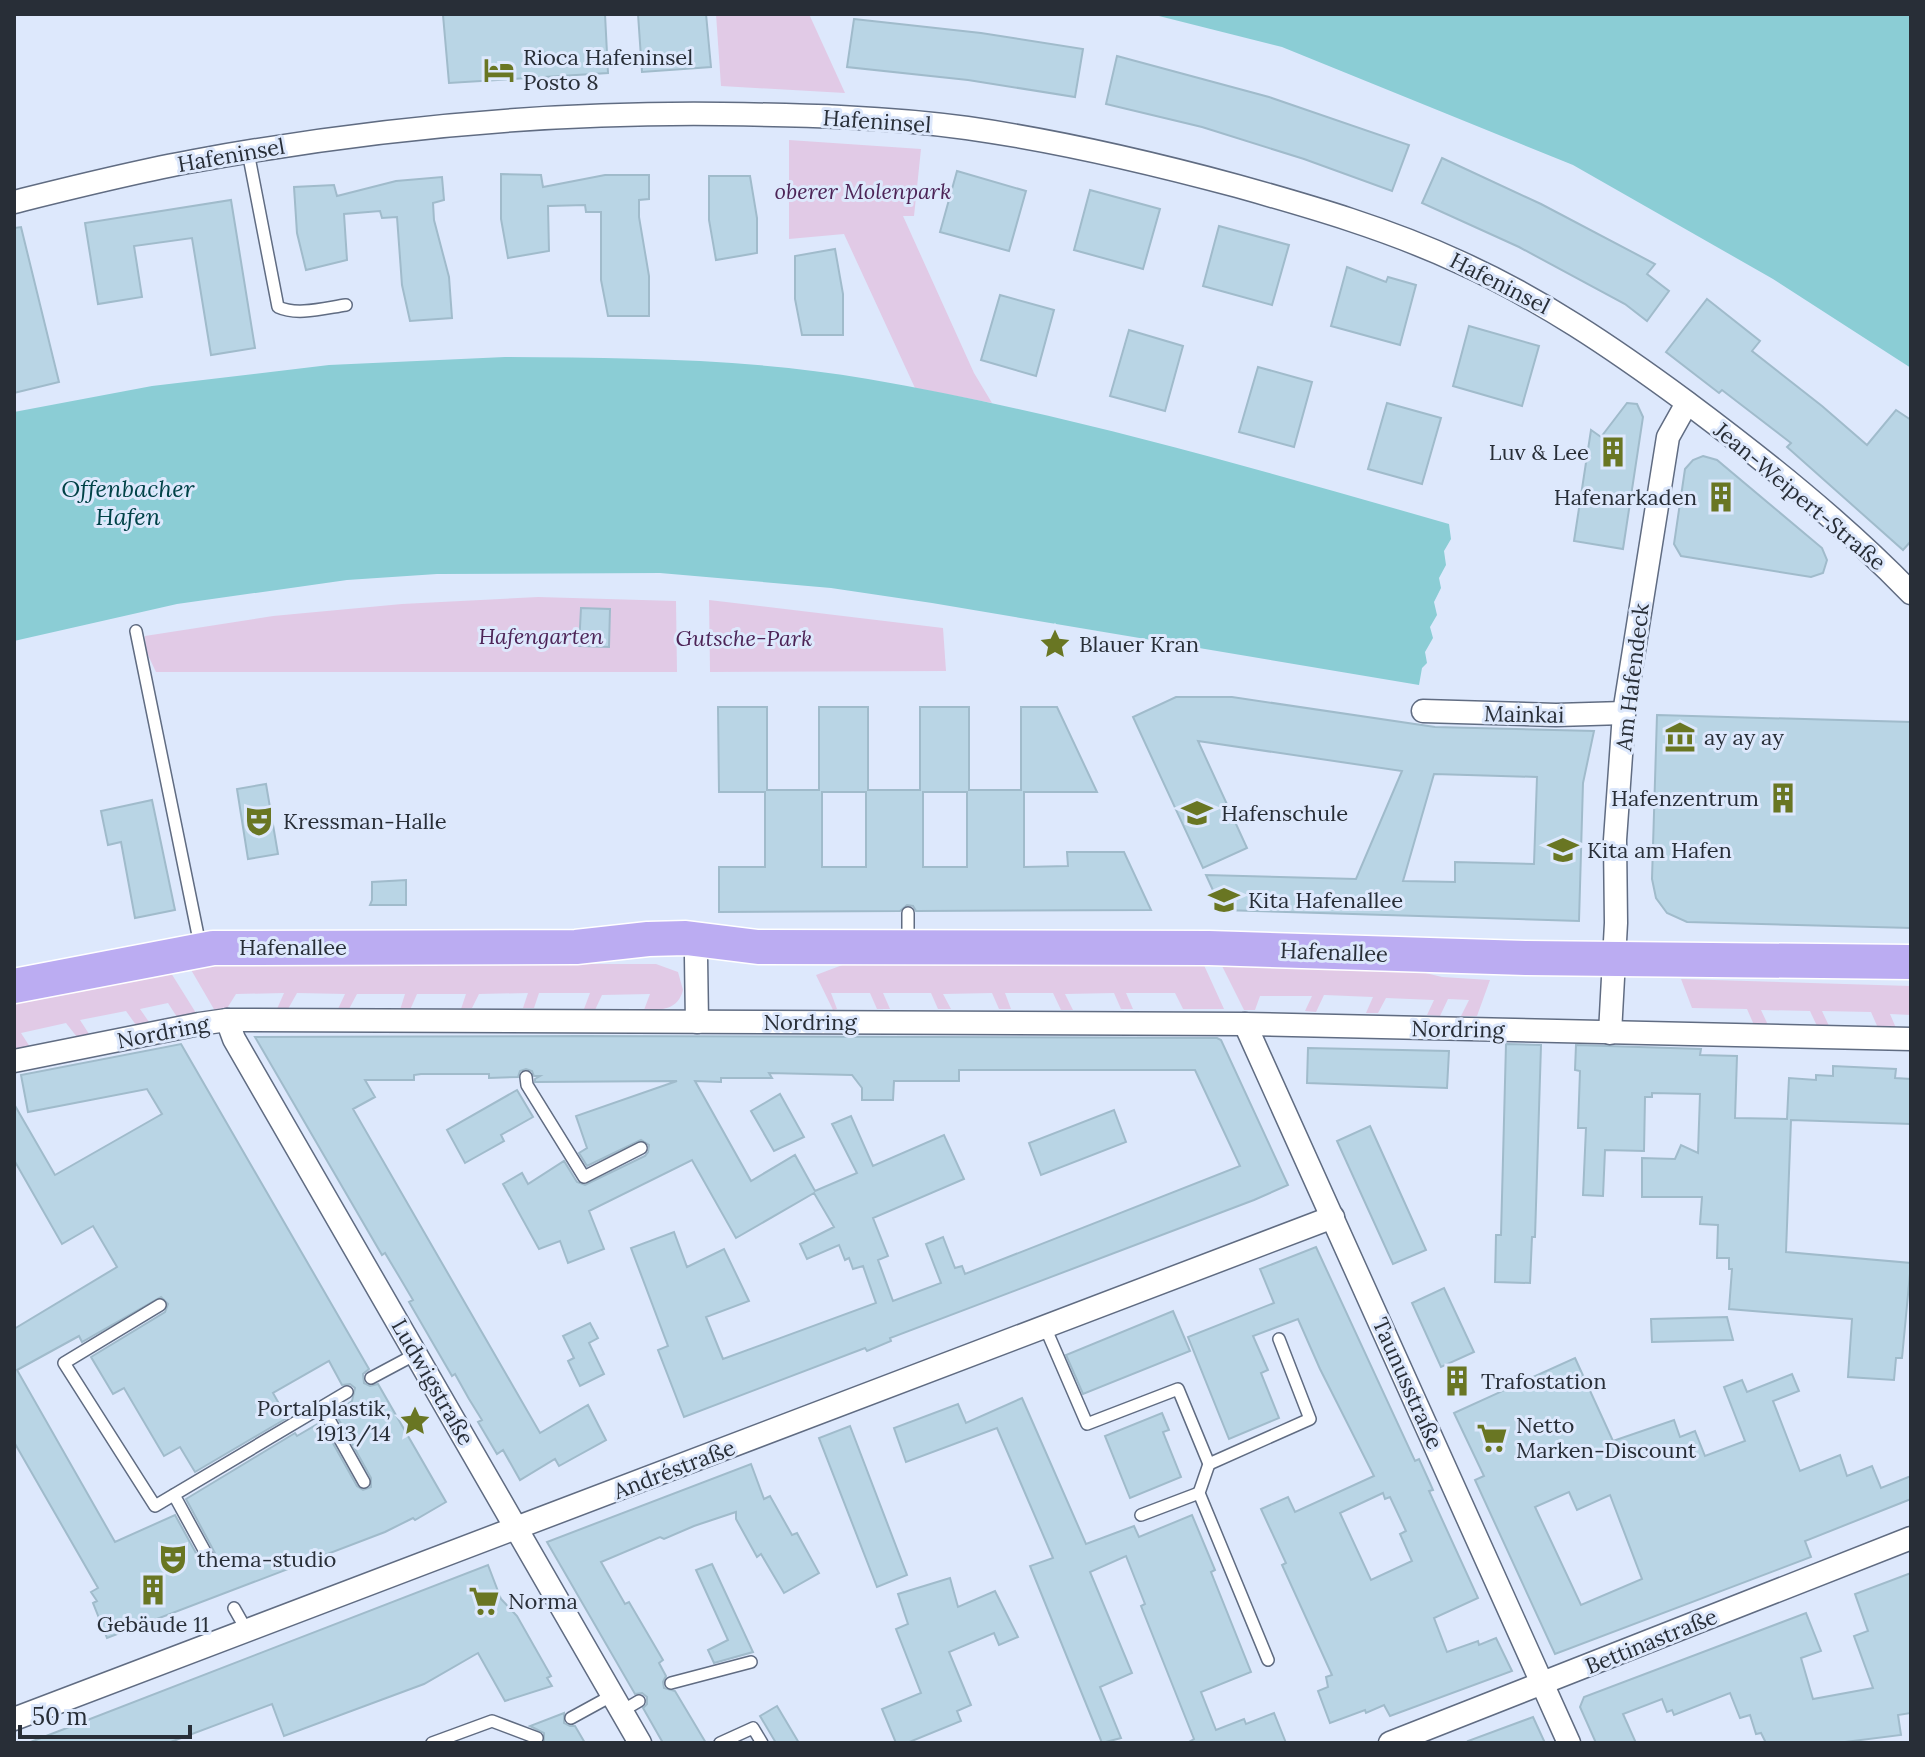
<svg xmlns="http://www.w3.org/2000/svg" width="1925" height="1757" font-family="Lora,serif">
	<rect width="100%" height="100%" fill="#dde8fc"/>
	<g fill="#e1cae6">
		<polygon points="716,14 809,14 845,93 721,86"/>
		<polygon points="789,140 921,149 914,216 903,216 974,373 992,403 915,388 844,234 789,239"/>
		<polygon points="538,597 676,601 677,672 156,672 146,651 145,636 273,616 402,604"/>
		<polygon points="709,600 943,628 946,671 710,672"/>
		<polygon points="1203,963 1224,1009 1183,1009 1175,993 1126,993 1133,1009 1121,1009 1114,993 1065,994 1073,1010 1061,1010 1053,993 1005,993 1011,1009 999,1009 992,993 943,994 951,1009 938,1009 931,993 883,993 890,1009 877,1009 870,993 831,993 837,1009 833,1010 816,975 845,964"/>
		<path d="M240,964H656L678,972L683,990C678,1010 662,1010 644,1010L650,994L602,995L595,1010L584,1009L590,993H539L534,1008H523L528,993L479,994L472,1008L461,1009L466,994H417L410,1010H400L405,994H357L349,1009H338L345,994L297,993L288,1009H277L284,993L236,994L226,1010L215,1011L190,968Z"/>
		<polygon points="1221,964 1405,968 1442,977 1490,980 1477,1016 1461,1016 1469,1000 1448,999 1440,1016 1427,1015 1434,1000 1386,998 1378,1013 1366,1013 1373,997 1324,995 1316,1012 1305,1011 1312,996 1260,996 1255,1010 1244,1010"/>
		<polygon points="171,973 196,1013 177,1017 168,1003 140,1009 149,1022 136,1025 126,1011 80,1020 89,1034 77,1037 66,1023 21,1033 30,1047 14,1050 14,1003"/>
		<polygon points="1681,979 1911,986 1911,1015 1890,1014 1896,1028 1878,1028 1871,1012 1822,1011 1829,1026 1817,1026 1810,1011 1761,1010 1768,1025 1754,1025 1747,1009 1692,1008"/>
	</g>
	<g fill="#8bcdd5">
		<polygon points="1151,14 1911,14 1911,368 1773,279 1573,165 1282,47"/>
		<path d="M505,357C626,358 748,358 868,379C1065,413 1257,469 1449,524L1451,539L1444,551L1446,565L1439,578L1441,588L1434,602L1437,615L1430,627L1433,638L1425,652L1427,663L1422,668L1419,685L932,603L831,588L660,573L437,574L347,580L177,604L14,641V412L152,386L329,365Z"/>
	</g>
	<g fill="#b9d5e5" stroke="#a0bbcb" stroke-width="2" fill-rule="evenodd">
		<polygon points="605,14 608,73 449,83 443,15"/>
		<polygon points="638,14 706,14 711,67 642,72"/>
		<polygon points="854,19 981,33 1083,49 1075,97 968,80 847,67"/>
		<polygon points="1117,56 1269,97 1409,145 1392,191 1304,159 1202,127 1106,104"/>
		<polygon points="1442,158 1541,204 1655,264 1647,274 1669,291 1647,321 1625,304 1519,247 1422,203"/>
		<polygon points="957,171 1026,191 1009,251 940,232"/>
		<polygon points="501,174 541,175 543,187 605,175 649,175 649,199 639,200 639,217 649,276 649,316 608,316 601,280 601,212 586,212 585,205 548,206 549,251 508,258 501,219"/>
		<polygon points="709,176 750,176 757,218 757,253 716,260 709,220"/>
		<polygon points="442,177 444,200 433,203 434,220 449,277 452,318 410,321 402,285 397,217 382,218 380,211 344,214 347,260 306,270 297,233 294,187 334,185 337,196 396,181"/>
		<polygon points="1090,190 1160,209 1143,269 1074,250"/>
		<polygon points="231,200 255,348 211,355 192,238 134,246 142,297 98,304 85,223"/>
		<polygon points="1219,226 1289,245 1272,305 1203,286"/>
		<polygon points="21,227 59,382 14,393 14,228"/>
		<polygon points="835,249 843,294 843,335 802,335 795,299 795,256"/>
		<polygon points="1347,267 1386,282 1388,277 1416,285 1400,345 1331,326"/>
		<polygon points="1000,295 1054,310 1036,376 981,360"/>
		<polygon points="1707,299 1760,341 1752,351 1822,406 1867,445 1896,410 1911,420 1911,541 1903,550 1787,447 1791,443 1722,390 1719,393 1666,352"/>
		<polygon points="1469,326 1539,346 1522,406 1453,386"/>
		<polygon points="1129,330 1183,346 1165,411 1110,396"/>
		<polygon points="1258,367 1312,382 1294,447 1239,432"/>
		<polygon points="1387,403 1441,418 1422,484 1368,469"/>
		<polygon points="1627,403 1637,404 1643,417 1623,549 1574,541 1591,430 1601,437"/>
		<polygon points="1703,456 1717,460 1822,548 1827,560 1823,573 1811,577 1681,556 1674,544 1685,469 1693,460"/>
		<polygon points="581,608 610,609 609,647 579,646"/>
		<path d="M1176,697H1232L1435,727L1594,731L1583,783L1579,921L1222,910L1206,875L1356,879L1402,771L1198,741L1247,848L1203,868L1133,717ZM1434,774L1537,777L1534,864L1455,862V882L1403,881Z"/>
		<path d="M718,707H767V790H819V707H868V790H920V707H969V790H1021V707H1057L1097,792H1024V867L1068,866L1067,852H1124L1151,910L916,911L913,906L907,905L900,911L719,912V867H765V792H719ZM822,792H866V867H822ZM923,792H967V867H923Z"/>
		<polygon points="1657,715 1911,722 1911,928 1687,922 1667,913 1656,898 1652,879"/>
		<polygon points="266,784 278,854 248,859 237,789"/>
		<polygon points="152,800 175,910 135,918 121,842 108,845 101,811"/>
		<polygon points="406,880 406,905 370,905 372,900 372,882"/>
		<path d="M581,1036L1217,1038L1221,1040L1288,1185L1254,1200L890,1338L891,1341L867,1351L865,1348L684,1417L658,1350L668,1346L631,1248L674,1232L687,1267L724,1249L749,1301L706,1317L723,1359L876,1303L863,1266L853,1269L849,1258L845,1260L839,1245L807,1259L800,1244L834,1227L814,1193L736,1238L692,1160L589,1211L604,1249L568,1263L560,1241L539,1249L503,1184L522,1173L528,1184L564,1161L577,1182L585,1185L645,1156L648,1152L649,1145L641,1140L587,1166L579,1153L587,1148L576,1116L677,1081L535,1082V1079L540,1076H534L532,1071L526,1069L520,1071L518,1077L489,1078V1074H421L414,1075V1080H365L375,1097L353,1109L540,1433L588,1405L606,1440L559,1466L555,1459L520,1480L503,1450L497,1454L478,1422L482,1420L469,1399L455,1374L452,1376L409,1302L413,1300L400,1278L385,1253L382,1255L255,1037ZM959,1070H1195L1240,1166L965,1274L962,1266L955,1268L943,1237L926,1244L941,1283L893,1301L878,1260L888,1256L873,1218L964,1179L944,1135L873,1166L851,1116L832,1124L857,1173L815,1191L795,1155L751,1181L695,1081L721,1082V1078H772L769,1073L852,1075L862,1088V1100H893L894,1081H959Z"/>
		<path d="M181,1044L369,1369L363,1374L364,1383L370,1386L378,1384L446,1502L415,1520L413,1518L385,1532L107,1638L93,1603L97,1601L91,1592L98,1588L14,1442V1329L117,1267L93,1226L62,1244L14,1160V1104L55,1175L162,1114L147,1089L28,1112L21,1075ZM161,1297L168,1304L165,1312L91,1357L113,1394L124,1388L164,1456L180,1447L195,1472L287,1418L273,1393L329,1361L342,1385L350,1384L355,1388L352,1401L335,1413L371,1478V1487L363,1490L357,1486L321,1422L297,1436L295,1433L186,1499L216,1555L217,1560L214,1566L208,1567L202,1564L175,1515L115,1542L17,1370L79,1336L82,1342Z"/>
		<polygon points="1506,1044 1541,1045 1535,1237 1532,1237 1530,1283 1495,1282 1496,1235 1501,1235"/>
		<polygon points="1576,1045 1701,1049 1700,1055 1737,1056 1735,1118 1787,1119 1789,1078 1816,1080 1816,1075 1833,1076 1833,1066 1896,1069 1895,1078 1911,1079 1911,1124 1791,1120 1786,1252 1911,1263 1902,1358 1896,1358 1894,1380 1848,1377 1852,1319 1729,1309 1732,1269 1729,1269 1729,1258 1717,1258 1718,1225 1700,1224 1702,1197 1642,1197 1642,1158 1675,1159 1681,1145 1698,1153 1700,1094 1652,1093 1652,1097 1645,1097 1644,1151 1605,1150 1603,1196 1583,1195 1586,1128 1578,1128 1580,1071 1575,1070"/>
		<polygon points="1308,1048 1449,1051 1447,1088 1307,1083"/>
		<polygon points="517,1090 533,1117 501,1135 504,1141 465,1163 447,1130"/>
		<polygon points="780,1094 804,1137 774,1151 751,1111"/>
		<polygon points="1114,1110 1126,1142 1041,1175 1029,1143"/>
		<polygon points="1370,1126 1426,1250 1393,1264 1337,1141"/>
		<path d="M1316,1247L1415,1461L1419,1459L1429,1481L1433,1490L1429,1491L1478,1598L1434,1618L1447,1652L1478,1641L1479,1645L1496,1638L1512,1671L1390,1716L1384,1705L1366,1713L1365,1710L1330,1723L1318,1691L1328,1687L1326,1677L1332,1675L1282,1565L1286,1563L1261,1509L1288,1497L1295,1512L1374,1476L1320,1369L1298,1319L1253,1336L1268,1370L1261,1373L1279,1418L1229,1439L1188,1337L1274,1303L1260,1269ZM1383,1493L1385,1499L1390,1497L1406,1531L1400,1534L1412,1561L1371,1580L1340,1513Z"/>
		<polygon points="1444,1288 1474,1352 1441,1367 1412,1303"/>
		<polygon points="1173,1311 1190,1351 1083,1394 1066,1355"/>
		<polygon points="1727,1317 1733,1340 1652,1342 1651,1319"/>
		<polygon points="590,1323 598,1338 589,1343 604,1374 580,1386 568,1361 574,1358 563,1336"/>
		<path d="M1575,1358L1613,1441L1674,1420L1680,1437L1695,1431L1705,1456L1745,1441L1724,1387L1742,1380L1747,1392L1792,1374L1799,1391L1773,1401L1800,1471L1840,1455L1847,1476L1872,1466L1881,1488L1911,1476V1499L1805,1541L1811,1557L1555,1654L1475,1480L1484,1476L1454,1413ZM1569,1492L1577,1510L1610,1495L1642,1579L1581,1605L1535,1507Z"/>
		<polygon points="1022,1398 1086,1544 1134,1526 1139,1537 1192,1515 1215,1570 1211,1572 1251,1672 1201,1692 1216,1730 1244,1719 1246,1724 1274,1713 1286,1743 1187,1743 1194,1739 1141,1606 1145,1604 1126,1556 1090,1572 1132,1673 1100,1687 1121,1738 1102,1743 1030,1566 1053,1558 997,1428 906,1462 894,1428 958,1404 966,1423"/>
		<polygon points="1162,1413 1169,1430 1163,1432 1181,1477 1130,1498 1105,1436"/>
		<polygon points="850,1426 907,1575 877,1587 819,1438"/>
		<polygon points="751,1464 764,1499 770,1496 792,1535 797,1533 819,1573 784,1593 761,1554 757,1557 736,1519 736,1512 694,1526 664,1539 660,1537 601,1562 625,1604 629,1602 663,1660 659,1663 666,1676 663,1682 664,1688 675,1691 706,1743 663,1743 643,1708 647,1704 647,1697 642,1693 635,1694 547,1542"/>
		<polygon points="712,1564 753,1652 714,1663 708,1650 728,1640 696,1570"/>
		<polygon points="488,1565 501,1599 517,1616 551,1676 547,1678 552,1686 505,1701 478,1653 424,1684 284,1736 272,1704 168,1743 28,1743"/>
		<polygon points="1911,1573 1911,1713 1898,1715 1901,1735 1837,1743 1766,1743 1761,1733 1756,1734 1750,1715 1740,1718 1730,1693 1674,1715 1672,1710 1667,1712 1662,1699 1623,1714 1636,1743 1596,1743 1580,1707 1584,1697 1806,1613 1821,1651 1801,1658 1813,1699 1873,1688 1854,1636 1868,1631 1855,1594"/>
		<polygon points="950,1578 958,1607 995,1591 1018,1637 999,1645 994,1633 949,1652 971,1705 957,1711 961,1721 907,1743 896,1743 882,1709 921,1693 896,1629 908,1624 898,1594"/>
		<polygon points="777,1706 799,1743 776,1743 760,1716"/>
		<polygon points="564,1713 564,1723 570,1726 575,1726 585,1743 544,1743 544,1733 530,1726"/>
		<polygon points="1533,1717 1545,1743 1469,1743 1468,1741"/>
	</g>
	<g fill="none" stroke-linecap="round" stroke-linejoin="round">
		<g stroke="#606c82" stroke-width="14">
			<g id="service">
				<path d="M248,152L278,307C297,316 325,308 346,305"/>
				<polyline points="136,631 200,945"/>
				<polyline points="908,913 908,943"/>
				<polyline points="526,1077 527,1085 584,1177 641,1148"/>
				<polyline points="160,1305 64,1363 155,1506 347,1392"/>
				<polyline points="1045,1327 1087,1424 1178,1389 1209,1464 1310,1419 1279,1339"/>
				<polyline points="371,1378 416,1354"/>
				<polyline points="322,1407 364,1482"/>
				<polyline points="1209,1464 1199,1493 1268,1660"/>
				<polyline points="174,1495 209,1559"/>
				<polyline points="1141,1515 1199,1493"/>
				<polyline points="234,1608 247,1631"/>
				<polyline points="671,1683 751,1662"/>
				<polyline points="622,1711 639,1701"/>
				<polyline points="571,1718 613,1695"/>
				<polyline points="432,1743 492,1721 537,1738"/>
				<polyline points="720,1743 753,1728 762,1743"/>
			</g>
		</g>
		<g stroke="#606c82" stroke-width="25">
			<g id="minor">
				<path d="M14,202C74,187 133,172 194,161C368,129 545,112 722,114C804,115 886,117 967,128C1058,141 1148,162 1237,186C1312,207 1388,229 1459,262C1541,299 1613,348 1685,401C1764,460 1842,522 1911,593"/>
				<polyline points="1423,711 1556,715 1624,713"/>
				<polyline points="696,957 697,1022"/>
				<polyline points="227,1020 234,1039 640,1743"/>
				<polyline points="1245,1024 1569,1743"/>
				<polyline points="1610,1033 1616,923 1615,840 1624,713 1668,437 1687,403"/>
				<polyline points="14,1061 199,1024 227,1020 1245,1024 1911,1039"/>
				<polyline points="14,1719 1333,1217"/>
				<polyline points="1390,1743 1911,1538"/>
			</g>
		</g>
		<g stroke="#fff" stroke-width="37">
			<polyline id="primary" points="14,986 213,948 576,947 648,939 686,938 758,947 1209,948 1526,958 1911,962"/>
		</g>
		<use href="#service" stroke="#fff" stroke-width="11"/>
		<use href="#minor" stroke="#fff" stroke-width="22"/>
		<use href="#primary" stroke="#bbacf2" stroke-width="34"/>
	</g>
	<defs>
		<g id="hotel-bare" transform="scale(2.4)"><path d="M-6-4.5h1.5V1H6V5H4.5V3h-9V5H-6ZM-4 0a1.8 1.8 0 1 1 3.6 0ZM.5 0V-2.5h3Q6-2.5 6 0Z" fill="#697623" stroke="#dde8fc" stroke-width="2.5" paint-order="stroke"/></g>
		<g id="building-bare" transform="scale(2.4)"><path d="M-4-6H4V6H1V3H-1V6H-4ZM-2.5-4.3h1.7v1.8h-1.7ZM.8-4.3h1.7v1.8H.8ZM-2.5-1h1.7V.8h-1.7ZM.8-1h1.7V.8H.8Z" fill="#697623" stroke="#dde8fc" stroke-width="2.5" paint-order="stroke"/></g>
		<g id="sight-bare" transform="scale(2.4)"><path d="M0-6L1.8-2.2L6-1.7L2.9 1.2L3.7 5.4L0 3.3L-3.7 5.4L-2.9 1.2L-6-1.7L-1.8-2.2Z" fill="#697623" stroke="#dde8fc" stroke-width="2.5" paint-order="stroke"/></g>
		<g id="museum-bare" transform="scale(2.4)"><path d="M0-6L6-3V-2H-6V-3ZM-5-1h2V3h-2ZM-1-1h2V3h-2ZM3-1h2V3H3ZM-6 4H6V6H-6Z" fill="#697623" stroke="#dde8fc" stroke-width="2.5" paint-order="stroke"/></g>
		<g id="school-bare" transform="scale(2.4)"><path d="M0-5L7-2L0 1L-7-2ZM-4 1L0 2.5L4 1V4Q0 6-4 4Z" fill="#697623" stroke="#dde8fc" stroke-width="2.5" paint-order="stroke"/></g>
		<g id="theatre-bare" transform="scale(2.4)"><path d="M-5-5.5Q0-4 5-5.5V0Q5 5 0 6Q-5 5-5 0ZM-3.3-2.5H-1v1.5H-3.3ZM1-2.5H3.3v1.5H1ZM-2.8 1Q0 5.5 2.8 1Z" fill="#697623" stroke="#dde8fc" stroke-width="2.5" paint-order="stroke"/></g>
		<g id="supermarket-bare" transform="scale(2.4)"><path d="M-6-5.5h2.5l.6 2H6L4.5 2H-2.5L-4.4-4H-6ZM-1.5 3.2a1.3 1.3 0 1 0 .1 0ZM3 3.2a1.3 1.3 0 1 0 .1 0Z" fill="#697623" stroke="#dde8fc" stroke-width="2.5" paint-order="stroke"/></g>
	</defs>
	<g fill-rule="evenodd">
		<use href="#hotel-bare" x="499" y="70"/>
		<use href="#building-bare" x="1613" y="452"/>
		<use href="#building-bare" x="1721" y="497"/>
		<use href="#sight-bare" x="1055" y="644"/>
		<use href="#museum-bare" x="1680" y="737"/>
		<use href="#building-bare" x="1783" y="798"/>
		<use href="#school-bare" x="1197" y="813"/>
		<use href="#theatre-bare" x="259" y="821"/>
		<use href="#school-bare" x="1563" y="850"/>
		<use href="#school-bare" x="1224" y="900"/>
		<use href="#building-bare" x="1457" y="1381"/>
		<use href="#sight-bare" x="415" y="1421"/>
		<use href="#supermarket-bare" x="1492" y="1438"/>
		<use href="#theatre-bare" x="173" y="1559"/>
		<use href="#building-bare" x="153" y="1590"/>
		<use href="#supermarket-bare" x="484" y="1601"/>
	</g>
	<g text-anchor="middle" stroke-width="6" stroke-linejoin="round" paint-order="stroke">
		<g font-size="22" fill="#282e37" stroke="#dde8fc" text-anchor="start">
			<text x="523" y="65">Rioca Hafeninsel<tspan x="523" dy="25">Posto 8</tspan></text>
			<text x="1589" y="460" text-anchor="end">Luv &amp; Lee</text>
			<text x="1697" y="505" text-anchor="end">Hafenarkaden</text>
			<text x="1079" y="652">Blauer Kran</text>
			<text x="1704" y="745">ay ay ay</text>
			<text x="1759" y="806" text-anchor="end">Hafenzentrum</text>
			<text x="1221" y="821">Hafenschule</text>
			<text x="283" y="829">Kressman-Halle</text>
			<text x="1587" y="858">Kita am Hafen</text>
			<text x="1248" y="908">Kita Hafenallee</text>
			<text x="1481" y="1389">Trafostation</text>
			<text x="391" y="1416" text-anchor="end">Portalplastik,<tspan x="391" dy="25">1913/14</tspan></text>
			<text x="1516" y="1433">Netto<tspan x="1516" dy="25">Marken-Discount</tspan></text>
			<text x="197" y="1567">thema-studio</text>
			<text x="508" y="1609">Norma</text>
			<text x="153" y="1632" text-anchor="middle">Gebäude 11</text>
		</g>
		<g font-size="22" fill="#282e37" stroke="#dde8fc">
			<text transform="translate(877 121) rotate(4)" y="8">Hafeninsel</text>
			<text transform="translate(231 155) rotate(-10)" y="8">Hafeninsel</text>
			<text transform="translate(1500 283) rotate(27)" y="8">Hafeninsel</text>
			<text transform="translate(1800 496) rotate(40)" y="8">Jean-Weipert-Straße</text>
			<text transform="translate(1632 677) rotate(-83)" y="8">Am Hafendeck</text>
			<text transform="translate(1524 714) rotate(1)" y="8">Mainkai</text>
			<text x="293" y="955">Hafenallee</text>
			<text transform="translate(1334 952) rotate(2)" y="8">Hafenallee</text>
			<text x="810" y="1030">Nordring</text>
			<text transform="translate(1458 1029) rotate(1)" y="8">Nordring</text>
			<text transform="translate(163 1032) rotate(-11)" y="8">Nordring</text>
			<text transform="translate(433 1382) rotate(60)" y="8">Ludwigstraße</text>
			<text transform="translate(1408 1383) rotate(66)" y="8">Taunusstraße</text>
			<text transform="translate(674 1469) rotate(-21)" y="8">Andréstraße</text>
			<text transform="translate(1651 1641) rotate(-22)" y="8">Bettinastraße</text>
		</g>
		<g font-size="22" font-style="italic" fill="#4d2457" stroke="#dde8fc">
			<text x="863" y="199">oberer Molenpark</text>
			<text x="541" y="644">Hafengarten</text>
			<text x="744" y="646">Gutsche-Park</text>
		</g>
		<g font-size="24" font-style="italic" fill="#004247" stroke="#dde8fc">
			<text x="128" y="497">Offenbacher<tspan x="128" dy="28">Hafen</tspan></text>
		</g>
	</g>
	<rect width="1925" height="1757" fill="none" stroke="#282e37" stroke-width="32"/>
	<path d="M20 1725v12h170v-12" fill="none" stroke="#282e37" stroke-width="4"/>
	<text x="32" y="1725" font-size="24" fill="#282e37" stroke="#dde8fc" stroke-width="6" paint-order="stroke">50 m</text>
</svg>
